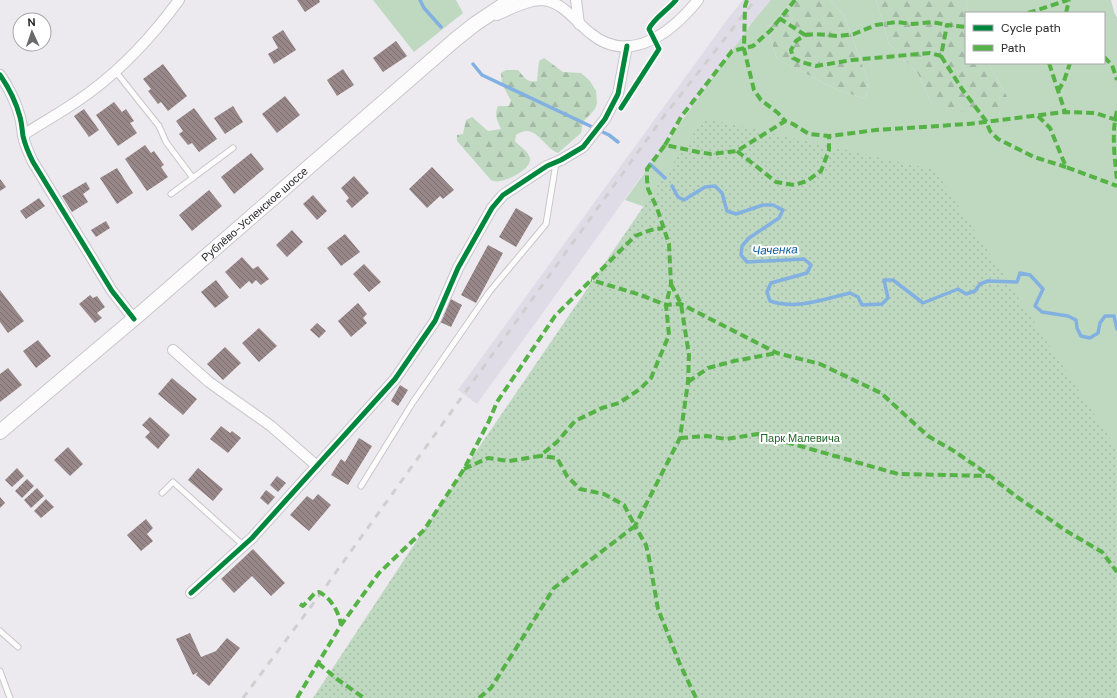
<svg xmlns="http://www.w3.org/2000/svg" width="1117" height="698" font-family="'DM Sans',sans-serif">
	<defs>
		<pattern id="forest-firs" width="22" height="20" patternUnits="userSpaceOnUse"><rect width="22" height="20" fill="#bfd8c0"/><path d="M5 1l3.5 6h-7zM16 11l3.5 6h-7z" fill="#a4b9a5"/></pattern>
		<pattern id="park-dots" width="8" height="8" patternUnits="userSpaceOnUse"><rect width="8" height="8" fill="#bfd8c0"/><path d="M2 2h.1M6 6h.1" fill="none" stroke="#a4b9a5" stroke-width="1.8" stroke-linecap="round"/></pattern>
		<pattern id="building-back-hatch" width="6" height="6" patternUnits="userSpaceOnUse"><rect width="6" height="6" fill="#988788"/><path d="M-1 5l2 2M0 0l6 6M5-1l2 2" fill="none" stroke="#7c6e6f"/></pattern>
	</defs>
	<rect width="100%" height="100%" fill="#eceaef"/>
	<polygon fill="#e0dce7" points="743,0 771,0 754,20 477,404 458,390 729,17"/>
	<g fill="#bfd8c0">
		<polygon points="373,0 456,0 463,13 414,52"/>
		<polygon points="771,0 794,0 767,28 777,59 838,90 866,99 868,81 844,15 830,0 876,0 889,44 918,74 932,104 1008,98 988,63 1104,63 1104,13 968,13 966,0 1111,0 1114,12 1117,18 1117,473 982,291 669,215 625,200 754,20"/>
	</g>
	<g fill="url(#forest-firs)">
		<polygon points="794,0 830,0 844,15 868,81 866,99 838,90 777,59 767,28"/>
		<polygon points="876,0 966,0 968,13 966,13 966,63 988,63 1008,98 1006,107 963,112 932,104 918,74 889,44"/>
		<path d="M544,58L563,72L581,73L590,81L596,91L597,103L595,109L583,122L581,133L558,153C543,147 535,121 516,135L515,141C519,146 528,151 530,158C532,169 509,180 500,181C497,182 494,181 491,180L457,141V135L463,134L466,120L472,117L488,131L501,129C497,119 494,116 498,106H509L511,101L502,84L501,73L506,70H518C524,77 527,83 537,81L539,61Z"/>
	</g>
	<polygon fill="url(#park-dots)" points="704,118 935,170 1117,449 1117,698 313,698 464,469"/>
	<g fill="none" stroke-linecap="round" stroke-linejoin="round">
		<g stroke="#82b1e1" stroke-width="3.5">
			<polyline points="420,0 424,8 441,27"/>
			<polyline points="473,64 482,75 586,124 609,135 618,142"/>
			<polyline points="650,164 665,178"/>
			<path d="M672,186L678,197L684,200L705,187L715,186L722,193L727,211L736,214L763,205H773L783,210L779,218L749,238L742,246L741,255L747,262L804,259L811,265L807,273L771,283L767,292L770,301C796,310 824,299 850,293L858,297L862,305L882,304L888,298L884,280H893L923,303L958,289L966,294L975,291L980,284L988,281L1017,282L1020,273L1030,275L1043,289L1035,306L1042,312L1068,316L1076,320L1077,328L1081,336L1090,338L1098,333L1100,323L1105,316H1114L1117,329"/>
		</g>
	</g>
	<g fill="url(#building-back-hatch)">
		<polygon points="297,0 319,0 320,2 305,12"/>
		<polygon points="283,30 296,50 274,64 268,54 278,48 272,37"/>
		<polygon points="396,41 407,56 383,72 373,58"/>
		<polygon points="163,64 187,96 168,111 161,102 158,104 148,91 151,89 143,79"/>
		<polygon points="343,69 354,85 337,96 327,80"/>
		<polygon points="285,96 300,115 277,133 262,114"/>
		<polygon points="114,102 122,112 126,109 134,121 130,123 137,133 118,146 96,115"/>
		<polygon points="233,106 243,122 225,134 214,118"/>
		<polygon points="194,108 217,139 199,152 192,143 188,145 179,134 183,131 176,121"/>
		<polygon points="84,109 99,130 89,137 74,116"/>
		<polygon points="145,145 151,153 154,151 164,165 161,167 168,177 147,191 125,159"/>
		<polygon points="251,153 264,169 234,194 221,177"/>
		<polygon points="432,167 454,190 443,199 440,196 427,208 409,189"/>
		<polygon points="117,168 133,193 117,204 100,178"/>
		<polygon points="354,176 369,193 352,208 346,201 349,198 341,188"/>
		<polygon points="0,179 6,187 0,191"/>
		<polygon points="86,182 90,189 83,194 88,202 72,212 62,196"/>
		<polygon points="209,190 222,206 192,231 179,215"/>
		<polygon points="313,195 327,211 317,220 303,204"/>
		<polygon points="39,198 45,206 26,219 20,211"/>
		<polygon points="516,208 533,218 516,247 499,237"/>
		<polygon points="106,221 110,228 96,237 91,230"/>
		<polygon points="292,230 303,242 287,257 276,245"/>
		<polygon points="345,234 360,252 341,266 327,248"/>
		<polygon points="488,245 503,253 476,303 461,295"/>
		<polygon points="242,257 253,269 258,266 269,279 261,285 256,280 252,284 249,281 240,289 225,272"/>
		<polygon points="364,264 381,282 369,292 353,274"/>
		<polygon points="216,280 229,297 215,308 201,292"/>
		<polygon points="0,290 24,321 8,333 0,322"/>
		<polygon points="90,295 93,298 97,296 105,307 97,313 102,318 95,323 79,304"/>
		<polygon points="449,298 462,305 451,327 440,322 444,316 440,314"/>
		<polygon points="358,303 367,314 363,318 367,323 351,337 338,321"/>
		<polygon points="317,323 326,331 319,338 310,330"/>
		<polygon points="259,328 277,346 259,362 242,343"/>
		<polygon points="38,340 51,356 36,368 23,351"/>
		<polygon points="225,347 241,363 223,380 207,364"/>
		<polygon points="8,368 22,385 0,402 0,374"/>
		<polygon points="172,378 197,399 183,415 158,394"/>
		<polygon points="400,385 408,390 398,406 391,401"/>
		<polygon points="150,417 170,435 158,449 145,437 150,432 142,425"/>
		<polygon points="221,426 230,433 232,431 241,438 228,453 210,439"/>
		<polygon points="359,438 372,446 348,485 331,475 341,459 345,462"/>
		<polygon points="68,447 83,464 70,476 54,460"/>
		<polygon points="17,468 24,476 12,487 5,480"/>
		<polygon points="198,468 223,489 213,501 188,480"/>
		<polygon points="277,476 286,483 278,492 270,485"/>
		<polygon points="27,479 34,486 22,498 15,491"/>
		<polygon points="37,488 44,496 31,508 24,500"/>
		<polygon points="266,490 275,497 268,505 260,498"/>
		<polygon points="318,494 331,505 309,531 290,515 307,496 313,500"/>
		<polygon points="0,497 5,503 0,508"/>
		<polygon points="46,499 54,507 41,518 34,511"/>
		<polygon points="146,519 153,528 147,534 153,541 141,551 127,535"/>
		<polygon points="253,549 285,583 271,596 252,576 234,593 221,579"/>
		<polygon points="190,633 201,657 216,651 227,638 240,648 209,686 196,675 198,672 193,675 176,639"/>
	</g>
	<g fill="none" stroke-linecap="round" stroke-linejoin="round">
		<g stroke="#c8c6ca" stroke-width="7">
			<g id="lane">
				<polyline points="116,72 159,126 166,142 193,178"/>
				<polyline points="171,194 233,148"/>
				<polyline points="361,486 413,402 490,291 546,224 556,163"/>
				<polyline points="162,493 173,482 244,546"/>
				<polyline points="0,631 18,647"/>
				<polyline points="0,671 10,698"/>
			</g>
		</g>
		<g stroke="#c8c6ca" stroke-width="12">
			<g id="street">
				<polyline points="576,0 579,24"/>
				<path d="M497,15C511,9 527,0 543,0C563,2 576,22 590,33C630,66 672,32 698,0"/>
				<path d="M0,75C9,88 16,102 20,117C22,124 22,130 23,136C25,145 29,154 33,162L112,291L134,319"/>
				<path d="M23,135C45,121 69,108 90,92C124,67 154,34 179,0"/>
				<polyline points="173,350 209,382 271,426 317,466"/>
				<polyline points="191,593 252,538 395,379 435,321 458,268 492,208 503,195 547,166 561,160 583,147 605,119 618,94 627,46"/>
			</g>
		</g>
		<g stroke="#c8c6ca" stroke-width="16">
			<g id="secondary">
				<path id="s1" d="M0,432L142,312L456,39L475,24L511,0"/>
			</g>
		</g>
		<use href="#lane" stroke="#fcfcfd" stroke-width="5"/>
		<use href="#street" stroke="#fcfcfd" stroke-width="10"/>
		<use href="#secondary" stroke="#fcfcfd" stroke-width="14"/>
		<polyline stroke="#cfcfd0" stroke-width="3" stroke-dasharray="7 7" stroke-linecap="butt" points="243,698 321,593 661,120 755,0"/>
		<g stroke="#55b245" stroke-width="4" stroke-dasharray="8 4" stroke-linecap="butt">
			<polyline points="747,0 745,6 744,49 754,90 761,100 778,113 785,121"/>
			<polyline points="1028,13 1068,0"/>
			<polyline points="1066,13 1069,0"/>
			<polyline points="779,18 805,35 796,41 791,50 793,58 801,62 816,66 852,60 930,53 941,56 947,25 966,27"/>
			<polyline points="805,35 815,34 838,36 854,34 876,25 896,22 913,24 932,22 947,25"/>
			<polyline points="941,56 962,89 986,121 990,131 998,139 1034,157 1066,167"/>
			<polyline points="1104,57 1112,65 1117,80"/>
			<polyline points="1049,63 1065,112"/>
			<polyline points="1058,91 1064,81 1070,63"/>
			<path d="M1117,111C1111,133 1115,158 1117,181"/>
			<polyline points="1038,116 1050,128 1066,167 1117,186"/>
			<polyline points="1117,120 1095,113 1065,112 968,124 876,130 829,136 809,134 793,124 785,121 737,151 711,154 698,152 665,145 647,169 647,180 648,189 657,208 669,244 671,284 666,305 681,304 777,353 820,364 881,393 928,436 954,451 990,476 1017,497 1068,532 1102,552 1117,572"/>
			<polyline points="665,145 681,117 732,51 753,46 763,37 771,30 795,0"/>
			<polyline points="737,151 776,182 794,185 807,181 821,171 829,150 829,136"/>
			<polyline points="671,284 681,304 689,355 688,382 680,438 635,526 646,545 649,558 658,609 679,662 696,698"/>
			<polyline points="688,382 708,368 734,361 777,353"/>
			<polyline points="680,438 707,436 726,439 758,434 898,474 990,476"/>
			<polyline points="464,469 488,458 509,461 540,456 557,442 575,421 602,408 619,403 640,389 651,378 669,335 666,305 641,295 591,280"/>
			<path d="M300,604L303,606L315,593L319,592C331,598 339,612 341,625"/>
			<polyline points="318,663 337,679 364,698"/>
			<polyline points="297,698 341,625 379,573 424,530 464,469 489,421 497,402 555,316 635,236 651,230 663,228"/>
			<polyline points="479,698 491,688 554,588 635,526 624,505 604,494 580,489 567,476 557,458 540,456"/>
		</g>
		<g stroke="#fff" stroke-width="8">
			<g id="cycleway">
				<path d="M0,75C9,88 16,102 20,117C22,124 22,130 23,136C25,145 29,154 33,162L112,291L134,319"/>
				<path d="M621,108L659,49L649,29C652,20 669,9 676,0"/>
				<polyline points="191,593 252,538 395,379 435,321 458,268 492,208 503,195 547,166 561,160 583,147 605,119 618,94 627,46"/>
			</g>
		</g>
		<use href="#cycleway" stroke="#00873e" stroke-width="5"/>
	</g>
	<g text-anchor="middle" stroke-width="4" stroke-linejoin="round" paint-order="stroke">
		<g font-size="11" fill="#242326" stroke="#fff">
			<text dy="4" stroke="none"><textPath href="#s1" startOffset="335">Рублёво-Успенское шоссе</textPath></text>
		</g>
		<g font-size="11" fill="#1e6626" stroke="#fff">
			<text x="800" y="442">Парк Малевича</text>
		</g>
		<g font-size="12" font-style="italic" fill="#0f5a98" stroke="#fff">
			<text transform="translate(775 250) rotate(-2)" y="4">Чаченка</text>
		</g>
	</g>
	<rect x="965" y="12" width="140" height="52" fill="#ffffff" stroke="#a7a7a8"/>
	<rect x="973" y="25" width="20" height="6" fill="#00873e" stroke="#a7a7a8"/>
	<text x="1001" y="32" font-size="12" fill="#242326">Cycle path</text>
	<rect x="973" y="45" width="20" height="6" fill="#55b245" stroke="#a7a7a8"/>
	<text x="1001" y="52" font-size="12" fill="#242326">Path</text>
	<g transform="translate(32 32) rotate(357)"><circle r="19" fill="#ffffff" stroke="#a7a7a8"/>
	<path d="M0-3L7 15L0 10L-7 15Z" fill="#6a696c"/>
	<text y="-6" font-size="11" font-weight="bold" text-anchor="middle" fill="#242326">N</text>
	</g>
</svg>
